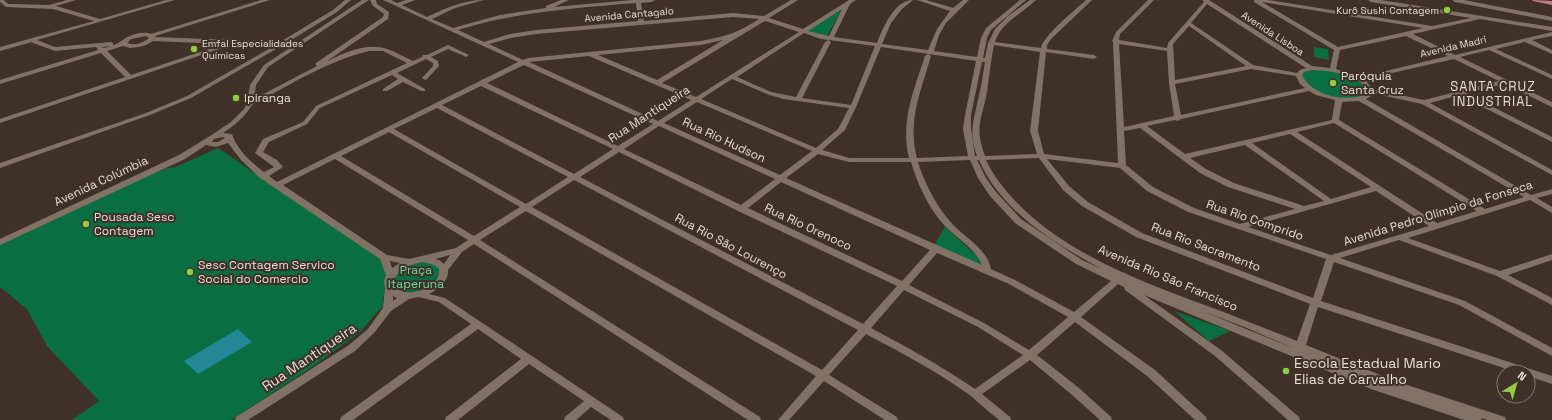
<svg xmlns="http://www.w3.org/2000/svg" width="1552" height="420" font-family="'Space Grotesk',sans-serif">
	<rect width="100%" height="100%" fill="#3f3127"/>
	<g fill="#096f42">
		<polygon points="841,9 842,9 827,36 805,31"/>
		<polygon points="1314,47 1328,49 1329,60 1314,57"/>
		<path d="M1317,69C1338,72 1357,72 1368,92L1365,96L1351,99L1330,97L1311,89L1301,75L1304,72Z"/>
		<polygon points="218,148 379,258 388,275 383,299 384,306 377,312 361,331 312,367 231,420 72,420 99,401 47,346 27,309 0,287 0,243 62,216 138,179 168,168 176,167"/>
		<polygon points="945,227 979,258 982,265 933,247"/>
		<path d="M420,261L428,262L439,267L440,271C424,315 354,282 420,261Z"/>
		<polygon points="1174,311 1230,331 1209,341"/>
	</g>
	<polygon fill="#238796" points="238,329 252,342 198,374 184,361"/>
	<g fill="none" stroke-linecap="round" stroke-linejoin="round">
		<g fill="#827266" fill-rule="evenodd">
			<path d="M0,0H4L8,4H13L49,5L67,0H76L56,6L100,19L166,0H175L37,40L55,47L111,42L113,43V45C121,43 122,39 128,37C133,34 145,31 151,34L261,0H270L155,36L156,37L280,42L333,10L345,0H351L337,12L283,45L191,98L150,115L0,168V163L146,113L187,96L274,46L234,44L0,123V119L125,77L101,53L0,84V80L98,50L96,47L55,51L33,43L32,42L0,51V47L94,21L53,9L6,7L0,2ZM146,36L149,38C143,43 135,46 127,43L131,39ZM153,41L224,44L131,75L107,51L123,46L130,48L139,47L146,45ZM111,46L104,48L102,47Z"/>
			<path d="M362,0H369L268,67L256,85L254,99L317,66L315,64L316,63L383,17L384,14L373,6L370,0H376L377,4L389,12L388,19L326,62C343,53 367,42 387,49C396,52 404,57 413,61L422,57L423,55H427L448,45L469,55L466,57L464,56L448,49L431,57L438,61L439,66L427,79L425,80L422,78L433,66V63L426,59L397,73L425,89V91H421L403,82L387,91H383V89L398,79L392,75L320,108L307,124L269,142L263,152L277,160L283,167L269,176L277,182L518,62L383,0H391L397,3L406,0H415L402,5L427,17C446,8 463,0 484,0L455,8L432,19L453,28L500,15L546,8V6L561,0H569L554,7L632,0H655L652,2L641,3L644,21L733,13L764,16L791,0H798L769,18L803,29L849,0H856L850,4L834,37L877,43C883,28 894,0 913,0L902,9L891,23L882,44L928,50L937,29L950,11L917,0H926L953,8L963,0H969L946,23L939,35L934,51L977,57L981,38L986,28L1020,0H1026L991,30L987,38L983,58H985L988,43L995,29L1008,16L1030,0H1036C1022,14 1002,21 995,42L1041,48C1042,37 1076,9 1086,0H1092L1051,39L1047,45V49L1094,55L1097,57L1094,59L1046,52L1038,131L1044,154L1118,163L1113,42L1112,41L1116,32L1148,0H1154L1120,34L1119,40L1167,48L1168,43L1204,2L1202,0H1209L1312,66L1330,68L1334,50L1254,2V0H1268L1432,26L1471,18L1371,2L1368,0H1381L1552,27V31L1480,19L1413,34L1455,55L1552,32V36L1532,40L1552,50V54L1525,42L1496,49L1552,75V79L1489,50L1460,57L1552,102V107L1504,84L1466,93L1552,137V142L1459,95L1430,103L1552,170V175L1422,104L1372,93L1371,96L1366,99L1531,195L1552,189V194L1537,198L1552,207V213L1530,200L1408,238L1500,271L1552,254V260L1508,275L1552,298V305L1497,276L1399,240L1340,258L1465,301L1552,348V356L1459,305L1334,262L1321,301L1552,376V384L1528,376V372H1516L1318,307L1306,345L1395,381L1505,417L1506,420H1488L1481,418L1482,420H1464L1371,389L1144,295L1221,350L1299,417L1300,420H1288L1215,356L1125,290L1124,287L1118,284L1081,317L1155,370L1206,417L1207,420H1195L1147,376L1075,322L1037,355L1079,388L1111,417L1112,420H1100L1071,394L1030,360L982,394L1010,417L1011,420H999C989,412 980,404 971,396C938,372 902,353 866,334L829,375L897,417L898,420H885L824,381L789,420H778L816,376L526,211L480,240L760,417L761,420H748L474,244L462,252L448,270C449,281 438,289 429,294L445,298L623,417L624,420H611L591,407L576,420H564L565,417L584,401L529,364L458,420H445L446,417L521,359L478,329L353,420H340L341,417L471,324L439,302L419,297L409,299L391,311L374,333L355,351L248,420H235L236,417L349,345L368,329L383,308L385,288L384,281L386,275L380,259L260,178L241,160L228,143L216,147L206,145L185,159L0,245V239L179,155L210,136L231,122L244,109L247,104L250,85L264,65ZM1262,2L1423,28L1338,47ZM636,3L638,21L536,30L510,34L484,42L458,30C516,12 575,8 636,3ZM1207,4L1306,68L1300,70L1297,73L1253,65L1191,23ZM842,9L829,36L808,31ZM733,17L759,19C737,33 727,36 701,41L528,58L523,60L489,44L511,38L536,34ZM765,21L799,32L696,97L662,83ZM1189,26L1246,66L1175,80L1173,44ZM804,33L821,39L875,46L851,105L802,98L831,42L828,40L825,42L796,97L771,92L737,77ZM1406,36L1448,56L1361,77L1336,69L1340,50ZM723,40L657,80L598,55L701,45ZM1119,44L1167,51L1169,83L1174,116L1124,127ZM994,45L1040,52L1030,131L1037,154L985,156C974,127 982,119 987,92C989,76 991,61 994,45ZM881,47L976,61L965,115L963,129L968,156L917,158C907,121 921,91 931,56L928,54L925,56C914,90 900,121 909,158H849L822,150L845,130L856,107ZM369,51H383L407,63L316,106L303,122L263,139L255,153L274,167L264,172C251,162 237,150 232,134L223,133C235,125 245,117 252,105C290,85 327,61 369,51ZM589,56L691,100L658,121L529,62ZM1454,59L1499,81L1424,100L1372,89L1365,79ZM982,62H985C983,73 982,84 979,95C974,121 968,130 977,156H975L971,129V115ZM524,65L653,124L618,146L487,83ZM1251,69L1296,76L1300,84L1305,88L1181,115L1175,84ZM1312,70C1324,70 1360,74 1365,88C1366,88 1366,93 1366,94C1346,103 1312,96 1302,75L1304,72ZM732,79L767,94L783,99L849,108L838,129L816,148L701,99ZM481,86L613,149L574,174L442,105ZM1309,91L1316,95L1335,100L1332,120L1185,154L1147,126L1175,120L1178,121L1181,119ZM1359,101L1524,197L1485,209L1339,120L1342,102ZM697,102L812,151L780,175L664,123ZM437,108L568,177L526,204L394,129ZM1334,123L1477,211L1437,223L1297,132ZM659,126L775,179L741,205L624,149ZM1140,128L1200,173L1228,187L1295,209L1240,224L1194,208L1153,187L1126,165L1124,131ZM389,132L520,207L474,236L341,156ZM1290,134L1371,187L1331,199L1252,143ZM223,137L225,138L218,142H212L214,139ZM1245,145L1324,201L1304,206L1234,183L1206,169L1190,158ZM619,152L738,211L897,286L863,324L580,177ZM818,154L849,162H911C917,183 929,209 944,225C956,238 975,248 982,265L786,178ZM1039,158L1063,190L1082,206L1136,237L1310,304L1297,341C1272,331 1246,321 1221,311C1148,284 1060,254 1008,193C999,182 992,173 986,160ZM335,159L468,240L456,248L409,259L387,255L283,185ZM1047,159L1120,168L1147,191L1188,212L1326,259L1313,298L1142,233L1088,202L1069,186ZM970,160L978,178L990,196L1015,223L1076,264L1111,281L1074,312L1015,280L991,269C987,247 961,236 948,219C935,203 924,182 918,162ZM977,160H979C1001,211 1055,244 1102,269L1082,260L1021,219L996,192L986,178ZM574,180L858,330L822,370L532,207ZM781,182L930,250L902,281L748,208ZM1376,191L1429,226L1331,255L1248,227ZM937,253L1009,284L1068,317L1029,350L984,323L909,285ZM450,255L444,264L439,260L435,259ZM390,261L400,263L392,268ZM423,262L434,265L439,269C441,289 407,299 394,287L393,281C399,269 409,264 423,262ZM904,290L978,327L1023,355L975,389C941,366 907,347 871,328ZM393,296L397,298L393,301ZM1202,311L1247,328L1295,349Z"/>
			<polygon points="1452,0 1464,0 1552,17 1552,21 1455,2"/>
		</g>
		<polygon fill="#be7f88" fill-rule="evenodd" points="1532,0 1552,1 1552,5 1533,1"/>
	</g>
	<g fill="#91cd40" stroke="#3f3127" stroke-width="1.5">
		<circle cx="1447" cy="10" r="4"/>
		<circle cx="194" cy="49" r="4"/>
		<circle cx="1333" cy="83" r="4"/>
		<circle cx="236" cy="98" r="4"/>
		<circle cx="86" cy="224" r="4"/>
		<circle cx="190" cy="272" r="4"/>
		<circle cx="1286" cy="371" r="4"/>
	</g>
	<g text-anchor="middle" stroke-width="4" stroke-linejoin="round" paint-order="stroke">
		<g font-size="10" fill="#e7ded7" stroke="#3f3127" text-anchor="end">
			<text x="1439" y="14">Kurô Sushi Contagem</text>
			<text x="202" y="47" text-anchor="start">Emfal Especialidades<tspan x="202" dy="12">Químicas</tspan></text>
		</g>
		<g font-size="10" fill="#e7ded7" stroke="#3f3127">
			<text transform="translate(629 14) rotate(-5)" y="4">Avenida Cantagalo</text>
			<text transform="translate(1273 33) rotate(33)" y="4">Avenida Lisboa</text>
			<text transform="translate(1453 46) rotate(-13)" y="4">Avenida Madri</text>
		</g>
		<g font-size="12" fill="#e7ded7" stroke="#3f3127" text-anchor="start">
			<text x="1341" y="80">Paróquia<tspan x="1341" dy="14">Santa Cruz</tspan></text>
			<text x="244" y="102">Ipiranga</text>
			<text x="94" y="221">Pousada Sesc<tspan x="94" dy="14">Contagem</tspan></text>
			<text x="198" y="269">Sesc Contagem Servico<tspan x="198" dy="14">Social do Comercio</tspan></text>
		</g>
		<g font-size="12" fill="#e7ded7" stroke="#3f3127">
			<text transform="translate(649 114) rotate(-33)" y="4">Rua Mantiqueira</text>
			<text transform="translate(724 140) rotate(25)" y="4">Rua Rio Hudson</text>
			<text transform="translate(101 181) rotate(-25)" y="4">Avenida Colúmbia</text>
			<text transform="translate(1438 213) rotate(-17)" y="4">Avenida Pedro Olímpio da Fonseca</text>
			<text transform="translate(1255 220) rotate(19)" y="4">Rua Rio Comprido</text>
			<text transform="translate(808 227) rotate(25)" y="4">Rua Rio Orenoco</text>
			<text transform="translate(731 246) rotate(28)" y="4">Rua Rio São Lourenço</text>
			<text transform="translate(1206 247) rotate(21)" y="4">Rua Rio Sacramento</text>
			<text transform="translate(1168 278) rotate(23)" y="4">Avenida Rio São Francisco</text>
		</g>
		<g font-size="12" fill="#68dc9b" stroke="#3f3127">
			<text x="416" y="274">Praça<tspan x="416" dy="14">Itaperuna</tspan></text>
		</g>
		<g font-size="13" letter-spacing="1" fill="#e7ded7" stroke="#3f3127">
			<text x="1493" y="91">SANTA CRUZ<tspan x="1493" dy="15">INDUSTRIAL</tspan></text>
		</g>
		<g font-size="14" fill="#e7ded7" stroke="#3f3127">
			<text transform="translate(309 357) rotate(-34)" y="5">Rua Mantiqueira</text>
		</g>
		<g font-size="14" fill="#e7ded7" stroke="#3f3127" text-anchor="start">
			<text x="1294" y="368">Escola Estadual Mario<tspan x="1294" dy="16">Elias de Carvalho</tspan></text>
		</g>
	</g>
	<g transform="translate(1516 384) rotate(37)"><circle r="19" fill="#3f3127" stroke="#82766d"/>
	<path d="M0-3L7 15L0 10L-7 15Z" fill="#91cd40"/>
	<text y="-6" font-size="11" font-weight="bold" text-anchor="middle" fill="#e7ded7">N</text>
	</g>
</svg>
